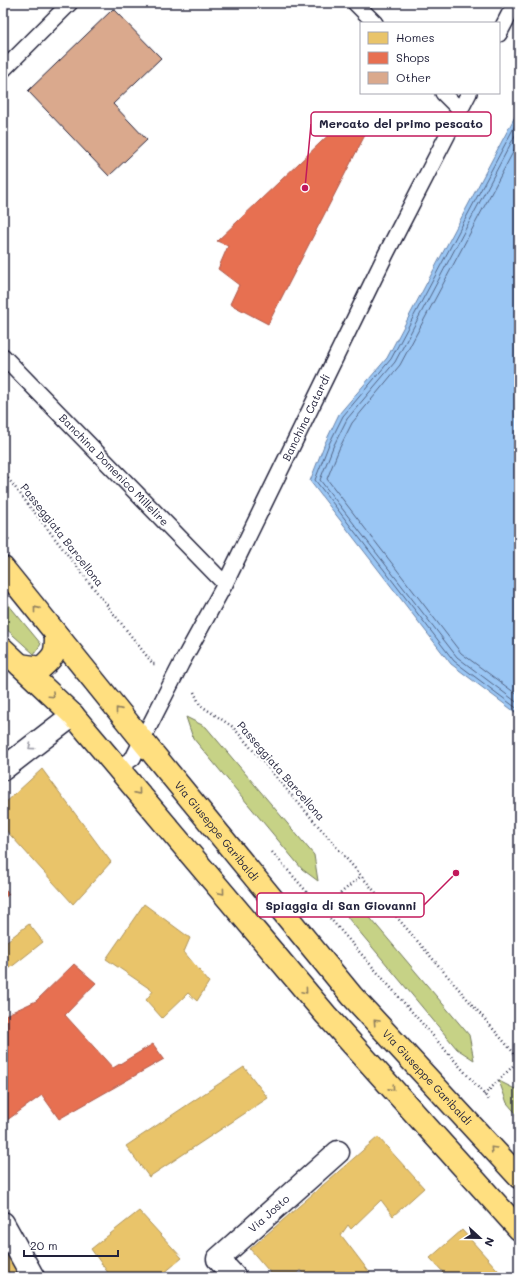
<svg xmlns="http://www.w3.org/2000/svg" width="522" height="1280" font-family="Mali,sans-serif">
	<rect width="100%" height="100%" fill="#fff"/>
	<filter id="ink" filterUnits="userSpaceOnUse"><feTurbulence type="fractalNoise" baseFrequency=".025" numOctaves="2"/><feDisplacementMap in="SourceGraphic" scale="8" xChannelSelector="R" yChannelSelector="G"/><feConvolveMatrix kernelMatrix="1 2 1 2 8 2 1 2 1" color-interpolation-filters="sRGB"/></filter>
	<g filter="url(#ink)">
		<g fill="#c6d286" stroke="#747a60">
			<polygon points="3,598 41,644 34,654 3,626"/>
			<polygon points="186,717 206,727 314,855 318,881 302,869 193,738"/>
			<polygon points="342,896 361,907 469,1035 474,1060 457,1049 348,918"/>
			<polygon points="499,1081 519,1091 519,1117 507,1103"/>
		</g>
		<polygon fill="#9ac6f4" stroke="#6a84aa" points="519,109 519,715 451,664 310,481 325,443 339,414 387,358"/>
		<g fill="#e9c46a" stroke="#ad935c">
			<polygon points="3,713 7,714 4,757 3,757"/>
			<polygon points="42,769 111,862 73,904 3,827 3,805"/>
			<polygon points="144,904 190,938 184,952 209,982 197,1001 188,993 162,1018 146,1000 153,991 106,959"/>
			<polygon points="29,924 43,942 5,972 3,969 3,944"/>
			<polygon points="244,1067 268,1098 149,1177 126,1146"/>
			<polygon points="378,1137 424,1188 393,1216 381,1200 351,1229 348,1225 341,1235 373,1277 307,1277 301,1270 293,1277 274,1277 250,1249"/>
			<polygon points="139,1211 182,1258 163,1274 165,1277 111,1277 91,1249"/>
			<polygon points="462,1230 504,1277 437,1277 443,1272 430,1258"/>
			<polygon points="3,1242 22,1277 3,1277"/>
		</g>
		<g fill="#e76f51" stroke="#ac584a">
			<polygon points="340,124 365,135 268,324 230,304 239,285 218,269 228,246 217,241"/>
			<polygon points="3,888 9,894 3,899"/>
			<polygon points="74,964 96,983 65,1015 113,1068 153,1044 164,1059 59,1119 42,1095 3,1123 3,1016 36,1001"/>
		</g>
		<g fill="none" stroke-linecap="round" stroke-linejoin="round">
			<g stroke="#526485" stroke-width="1">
				<polyline points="519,118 391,359 343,416 329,444 315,480 454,661 519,710"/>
				<polyline points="519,128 395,362 347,419 333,447 320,480 457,657 519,704"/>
				<polyline points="519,141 400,365 352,423 339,449 327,479 461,653 519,696"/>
			</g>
		</g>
		<polygon fill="#daa98d" stroke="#22223b" points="113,9 161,58 113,104 147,140 109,176 28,91"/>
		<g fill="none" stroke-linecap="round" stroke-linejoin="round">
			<g stroke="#22223b" stroke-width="18">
				<g id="service">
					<polyline points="355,3 375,23"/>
					<polyline points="499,34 515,3"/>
					<polyline points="3,70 70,3"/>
					<polyline points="443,93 460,110"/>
					<path id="s1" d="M3,356L225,584"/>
					<path id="s2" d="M113,762L124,764L133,758L135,754L181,664L225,584L386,254L469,93"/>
				</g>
			</g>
			<g stroke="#22223b" stroke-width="25">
				<g id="minor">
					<polyline points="3,769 73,715"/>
					<polyline points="3,1223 33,1277"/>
					<path id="s3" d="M235,1277L218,1259L338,1152"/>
				</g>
			</g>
			<g stroke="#22223b" stroke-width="25">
				<g id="primary">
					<path id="s4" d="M3,568L142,740L352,996L519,1177"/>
					<polyline points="3,649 73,715 326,1015 519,1229"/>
					<path d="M20,665L41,668C56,655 56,653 56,634"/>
				</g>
			</g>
			<g stroke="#22223b" stroke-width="2.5" stroke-dasharray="1 3" stroke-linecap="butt">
				<polyline points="3,472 153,664 155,664"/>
				<polyline points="3,533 10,541"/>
				<polyline points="194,692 200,705 233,727 519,1059"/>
				<polyline points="272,852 490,1101"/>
				<polyline points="322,909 361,876"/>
				<polyline points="484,1095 519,1060"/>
			</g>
			<use href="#service" stroke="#fff" stroke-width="15"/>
			<use href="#minor" stroke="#fff" stroke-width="22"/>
			<use href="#primary" stroke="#ffdf80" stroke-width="22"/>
		</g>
		<defs><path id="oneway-chevron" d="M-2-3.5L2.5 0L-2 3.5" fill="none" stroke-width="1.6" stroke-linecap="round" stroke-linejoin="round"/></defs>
		<g stroke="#90805e">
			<use href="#oneway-chevron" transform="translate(36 609) rotate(-129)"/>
			<use href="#oneway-chevron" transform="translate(52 695) rotate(43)"/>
			<use href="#oneway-chevron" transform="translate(118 710) rotate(-129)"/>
			<use href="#oneway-chevron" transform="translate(138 792) rotate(50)"/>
			<use href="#oneway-chevron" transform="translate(222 892) rotate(50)"/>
			<use href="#oneway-chevron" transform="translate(305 991) rotate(50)"/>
			<use href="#oneway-chevron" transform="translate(376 1022) rotate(-133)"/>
			<use href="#oneway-chevron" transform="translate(392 1088) rotate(48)"/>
			<use href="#oneway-chevron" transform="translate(493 1149) rotate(-133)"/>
		</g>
		<use stroke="#9c9ca7" href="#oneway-chevron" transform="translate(31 747) rotate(143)"/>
	</g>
	<g text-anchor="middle" stroke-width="4" stroke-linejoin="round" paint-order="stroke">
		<g font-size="11" fill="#22223b" stroke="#fff">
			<text dy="4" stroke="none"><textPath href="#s2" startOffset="404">Banchina Catardi</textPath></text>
			<text dy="4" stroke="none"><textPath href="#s1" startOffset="159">Banchina Domenico Millelire</textPath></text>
			<text transform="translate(62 535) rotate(52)" y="4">Passeggiata Barcellona</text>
			<text transform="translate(281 771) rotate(49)" y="4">Passeggiata Barcellona</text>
			<text dy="4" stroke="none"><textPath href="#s4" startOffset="339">Via Giuseppe Garibaldi</textPath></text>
			<text dy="4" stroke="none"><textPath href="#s4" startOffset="663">Via Giuseppe Garibaldi</textPath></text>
			<text dy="4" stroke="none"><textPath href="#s3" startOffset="93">Via Josto</textPath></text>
		</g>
	</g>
	<path fill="none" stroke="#c2185b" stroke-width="1.5" d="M305 188L311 124M456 873L424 905"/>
	<g fill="#c2185b" stroke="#fff" stroke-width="1.5">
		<circle cx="305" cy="188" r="4"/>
		<circle cx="456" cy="873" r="4"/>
	</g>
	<g fill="#fff" stroke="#c2185b" stroke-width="1.5">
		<rect x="311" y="112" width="180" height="24" rx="4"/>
		<rect x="257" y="893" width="167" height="24" rx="4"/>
	</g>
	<g font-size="12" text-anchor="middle" font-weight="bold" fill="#22223b">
		<text x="401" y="128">Mercato del primo pescato</text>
		<text x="341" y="910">Spiaggia di San Giovanni</text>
	</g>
	<rect width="522" height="1280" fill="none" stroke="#fff" stroke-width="16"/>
	<rect x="8" y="8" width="506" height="1264" fill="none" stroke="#22223b" stroke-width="1.5" filter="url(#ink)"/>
	<rect x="360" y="22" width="140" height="72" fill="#ffffff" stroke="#a7a7b1"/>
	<rect x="368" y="32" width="20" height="12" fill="#e9c46a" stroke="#a7a7b1"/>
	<text x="396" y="42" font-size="12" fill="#22223b">Homes</text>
	<rect x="368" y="52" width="20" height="12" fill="#e76f51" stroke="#a7a7b1"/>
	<text x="396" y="62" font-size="12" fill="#22223b">Shops</text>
	<rect x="368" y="72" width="20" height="12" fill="#daa98d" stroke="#a7a7b1"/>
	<text x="396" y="82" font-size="12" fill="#22223b">Other</text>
	<g transform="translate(480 1238) rotate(112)" stroke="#ffffff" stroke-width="3" paint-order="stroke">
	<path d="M0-3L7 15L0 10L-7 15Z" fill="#22223b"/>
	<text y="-6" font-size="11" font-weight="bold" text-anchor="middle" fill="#22223b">N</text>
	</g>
	<path d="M24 1250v6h94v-6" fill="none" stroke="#22223b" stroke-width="2"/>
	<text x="30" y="1250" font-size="12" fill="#22223b" stroke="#ffffff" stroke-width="3" paint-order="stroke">20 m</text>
</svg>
